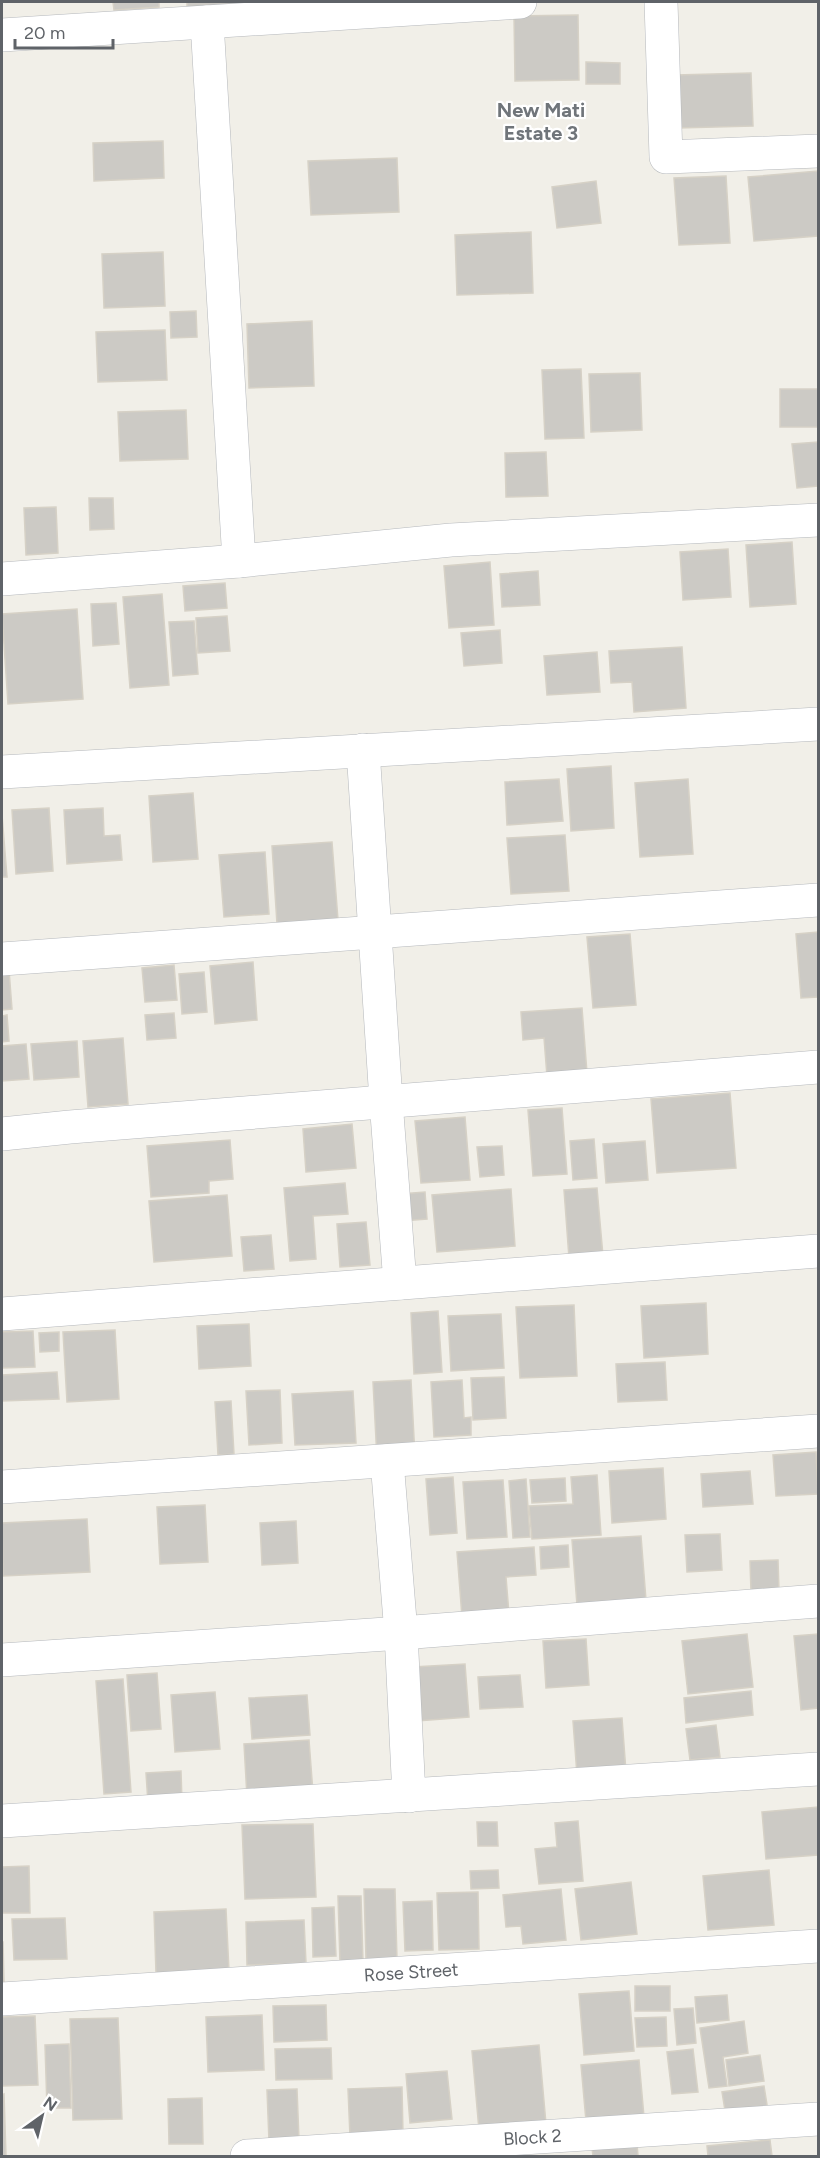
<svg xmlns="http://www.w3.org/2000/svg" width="820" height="2158" font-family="Figtree,sans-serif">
	<rect width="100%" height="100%" fill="#f1efe8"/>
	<g fill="#cccac5" stroke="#d6d1c6" stroke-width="1.5">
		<polygon points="113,2 159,2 159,7 114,10"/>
		<polygon points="187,2 250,2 250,6 187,11"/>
		<polygon points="578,15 579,80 515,81 514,16"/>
		<polygon points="586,62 620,63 620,84 586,84"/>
		<polygon points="751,73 753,126 678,128 676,75"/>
		<polygon points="163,141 164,178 94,181 93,143"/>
		<polygon points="397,158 399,212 311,215 308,161"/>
		<polygon points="818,171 818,236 754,241 748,177"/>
		<polygon points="726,176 730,243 679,245 674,178"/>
		<polygon points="596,181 601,223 557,228 552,187"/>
		<polygon points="531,232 533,293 457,295 455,235"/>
		<polygon points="163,252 165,306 104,308 102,254"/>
		<polygon points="196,311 197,337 171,338 170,312"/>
		<polygon points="312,321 314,386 249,388 247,324"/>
		<polygon points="165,330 167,380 98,382 96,332"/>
		<polygon points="581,369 584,438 545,439 542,370"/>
		<polygon points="640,373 642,430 591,432 589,374"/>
		<rect x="780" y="389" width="38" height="38"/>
		<polygon points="186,410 188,459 120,461 118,412"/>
		<polygon points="818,442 818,486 797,488 792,444"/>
		<polygon points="546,452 548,496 506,497 505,453"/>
		<polygon points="89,498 113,498 114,529 90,530"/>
		<polygon points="56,507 58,553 26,555 24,508"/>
		<polygon points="792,542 796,604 750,607 746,545"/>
		<polygon points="728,549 731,597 683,600 680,552"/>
		<polygon points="490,562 494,625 449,628 444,566"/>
		<polygon points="538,571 540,605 502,607 500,574"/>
		<polygon points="225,583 227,608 185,611 183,586"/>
		<polygon points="162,594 169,685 130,688 123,597"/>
		<polygon points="116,603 119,644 93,646 91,604"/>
		<polygon points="77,609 83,699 8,704 2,614"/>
		<polygon points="227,616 230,651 198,653 196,618"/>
		<polygon points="194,621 198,674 173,676 169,622"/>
		<polygon points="500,630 502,663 464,666 461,633"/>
		<polygon points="682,647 686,708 634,712 632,682 611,683 609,651"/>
		<polygon points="597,652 600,692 547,695 544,656"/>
		<polygon points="611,766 614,828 571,831 567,769"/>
		<polygon points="559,779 563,821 507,825 505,782"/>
		<polygon points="688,779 693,854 640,857 635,783"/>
		<polygon points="193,793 198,859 153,862 149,796"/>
		<polygon points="49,808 53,871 16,874 12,810"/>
		<polygon points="103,808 104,836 120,835 122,860 67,864 64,810"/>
		<polygon points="2,815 7,877 2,877"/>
		<polygon points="565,835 569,891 511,894 507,838"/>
		<polygon points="332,842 338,920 277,924 272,846"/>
		<polygon points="265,852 269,914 224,917 219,855"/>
		<polygon points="818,932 818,997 801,998 796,934"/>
		<polygon points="630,934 636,1005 593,1008 587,937"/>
		<polygon points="253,962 257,1020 215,1024 210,966"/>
		<polygon points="174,965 177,1000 145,1002 142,968"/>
		<polygon points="9,970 12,1009 2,1010 2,971"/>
		<polygon points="204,972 207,1012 182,1014 179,974"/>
		<polygon points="582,1008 587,1073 547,1076 544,1038 523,1040 521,1012"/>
		<polygon points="174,1013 176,1038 147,1040 145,1015"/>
		<polygon points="7,1015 9,1041 2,1042 2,1016"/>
		<polygon points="123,1038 128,1104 88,1107 83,1041"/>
		<polygon points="77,1041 79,1077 34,1080 31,1044"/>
		<polygon points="26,1044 29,1079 2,1081 2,1046"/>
		<polygon points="730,1093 736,1168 657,1173 651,1099"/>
		<polygon points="562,1108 567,1174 533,1176 528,1110"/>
		<polygon points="465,1117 470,1180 421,1183 415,1121"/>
		<polygon points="352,1124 356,1168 306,1172 303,1129"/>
		<polygon points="594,1139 597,1178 573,1180 570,1141"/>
		<polygon points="230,1140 233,1179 209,1181 209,1193 151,1197 147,1146"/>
		<polygon points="645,1141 648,1180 606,1183 603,1144"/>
		<polygon points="502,1146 504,1175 480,1177 477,1147"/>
		<polygon points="345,1183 348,1214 313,1216 316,1259 290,1261 284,1188"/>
		<polygon points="597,1188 603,1256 569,1258 564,1190"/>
		<polygon points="511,1189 515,1246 437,1252 432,1195"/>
		<polygon points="425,1192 427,1219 402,1221 400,1194"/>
		<polygon points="227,1195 232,1256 154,1262 149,1201"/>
		<polygon points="366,1222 370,1265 340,1267 337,1224"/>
		<polygon points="271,1235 274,1269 244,1271 241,1237"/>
		<polygon points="706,1303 708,1354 644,1358 641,1306"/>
		<polygon points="574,1305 577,1376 520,1378 516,1307"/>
		<polygon points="438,1311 442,1372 414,1374 411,1313"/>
		<polygon points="501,1314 504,1368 451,1371 448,1316"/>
		<polygon points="249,1324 251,1366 199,1369 197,1326"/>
		<polygon points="115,1330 119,1399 67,1402 63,1332"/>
		<polygon points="33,1331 35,1367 2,1368 2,1332"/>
		<polygon points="59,1332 59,1351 40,1352 39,1333"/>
		<polygon points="665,1362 667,1400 618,1402 616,1364"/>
		<polygon points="57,1372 59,1399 2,1401 2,1375"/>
		<polygon points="504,1377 506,1418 473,1420 471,1378"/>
		<polygon points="411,1380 415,1457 377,1459 373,1382"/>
		<polygon points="462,1380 464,1418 471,1417 471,1435 434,1437 431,1382"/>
		<polygon points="280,1390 282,1443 249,1445 246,1391"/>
		<polygon points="353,1391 356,1443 295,1445 292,1394"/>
		<polygon points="231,1401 234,1454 218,1455 215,1402"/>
		<polygon points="816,1452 818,1494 776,1496 773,1455"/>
		<polygon points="663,1468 666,1519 612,1523 609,1471"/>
		<polygon points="750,1471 753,1504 703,1507 701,1474"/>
		<polygon points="597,1475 601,1535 532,1539 529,1506 573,1504 571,1477"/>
		<polygon points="453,1477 457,1533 430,1535 426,1479"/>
		<polygon points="565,1478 566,1501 532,1503 530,1480"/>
		<polygon points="526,1479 530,1537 513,1538 509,1481"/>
		<polygon points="503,1480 507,1537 467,1539 463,1482"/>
		<polygon points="205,1505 208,1562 160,1564 157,1507"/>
		<polygon points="87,1519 90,1572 3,1576 2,1523"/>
		<polygon points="296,1521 298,1563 262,1565 260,1523"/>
		<polygon points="720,1534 722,1570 687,1572 685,1535"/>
		<polygon points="641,1536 646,1600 577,1605 572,1540"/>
		<polygon points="568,1545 569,1567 541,1569 540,1547"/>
		<polygon points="534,1547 536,1575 506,1577 509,1614 462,1617 457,1552"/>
		<polygon points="778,1560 779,1591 751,1592 750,1561"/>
		<polygon points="747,1634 753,1687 688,1694 682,1641"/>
		<polygon points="818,1634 818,1708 801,1710 794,1636"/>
		<polygon points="586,1639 589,1685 546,1688 543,1641"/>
		<polygon points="465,1664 469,1717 417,1721 413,1667"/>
		<polygon points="157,1673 161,1729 131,1731 127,1675"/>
		<polygon points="520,1675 523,1707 480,1709 478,1677"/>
		<polygon points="123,1679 131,1792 104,1794 96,1681"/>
		<polygon points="751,1691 753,1715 686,1723 684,1698"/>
		<polygon points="215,1692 220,1749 175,1752 171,1695"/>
		<polygon points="307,1695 310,1735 252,1739 249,1698"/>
		<polygon points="622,1718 626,1772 577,1775 573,1721"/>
		<polygon points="716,1725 720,1757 690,1760 686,1729"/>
		<polygon points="309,1740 313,1793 247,1797 244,1744"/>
		<polygon points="181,1771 182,1802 148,1803 146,1773"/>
		<polygon points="818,1807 818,1855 766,1859 762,1812"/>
		<polygon points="578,1821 583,1881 539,1884 535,1849 557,1847 555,1823"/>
		<polygon points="477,1822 497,1822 498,1846 478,1846"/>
		<polygon points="313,1824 316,1897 245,1899 242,1825"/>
		<polygon points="29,1866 30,1913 2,1913 2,1867"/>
		<polygon points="498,1870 499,1888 471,1889 470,1871"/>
		<polygon points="769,1870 774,1925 708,1930 703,1876"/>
		<polygon points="631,1882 637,1934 581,1940 575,1889"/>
		<polygon points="364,1889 395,1889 397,1959 366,1959"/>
		<polygon points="561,1889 566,1940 523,1944 521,1926 506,1927 503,1895"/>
		<polygon points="478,1892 479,1949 439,1950 437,1893"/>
		<polygon points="338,1896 361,1896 363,1962 340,1963"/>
		<polygon points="432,1901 433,1950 405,1951 403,1902"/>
		<polygon points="334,1907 336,1956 313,1957 312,1908"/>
		<polygon points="226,1909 229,1971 156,1973 154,1912"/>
		<polygon points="65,1918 67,1959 14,1960 12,1919"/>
		<polygon points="304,1920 306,1963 247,1965 246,1922"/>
		<polygon points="2,1942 3,1942 4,1982 2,1982"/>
		<rect x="635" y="1986" width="35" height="25"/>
		<polygon points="629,1991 634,2051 584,2055 579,1994"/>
		<polygon points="727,1995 729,2020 697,2023 695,1997"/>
		<polygon points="326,2005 327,2040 274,2042 273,2006"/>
		<polygon points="693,2008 696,2043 677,2045 674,2009"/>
		<polygon points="262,2015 264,2070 208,2072 206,2017"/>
		<polygon points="35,2016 38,2085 2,2086 2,2017"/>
		<polygon points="666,2017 667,2046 637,2047 635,2018"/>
		<polygon points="118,2018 122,2119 73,2120 70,2019"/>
		<polygon points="744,2021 748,2053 723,2057 727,2086 709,2088 700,2028"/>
		<polygon points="69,2044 71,2108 47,2108 45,2045"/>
		<polygon points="539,2045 546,2124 479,2130 472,2051"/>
		<polygon points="331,2048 332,2079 276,2080 275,2049"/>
		<polygon points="693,2049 698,2092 672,2094 667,2052"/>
		<polygon points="760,2055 764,2081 729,2086 726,2060"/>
		<polygon points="639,2060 644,2117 586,2121 581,2065"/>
		<polygon points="447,2071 452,2119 410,2123 406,2074"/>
		<polygon points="764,2086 769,2117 727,2123 722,2092"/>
		<polygon points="402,2087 403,2135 350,2137 348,2089"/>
		<polygon points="297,2089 299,2140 269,2141 267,2090"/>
		<polygon points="4,2094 6,2156 2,2156 2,2095"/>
		<polygon points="202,2098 203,2144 169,2144 168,2099"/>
		<polygon points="770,2140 772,2156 708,2156 707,2146"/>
		<polygon points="637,2144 638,2156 593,2156 592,2148"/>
	</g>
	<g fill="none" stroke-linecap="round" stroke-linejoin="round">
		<g stroke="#b5b8bc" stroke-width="34">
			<g id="street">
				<polyline points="661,2 666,157 818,151"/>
				<polyline points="207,22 239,561"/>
				<polyline points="2,35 520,2"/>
				<polyline points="2,579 239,561 451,540 818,520"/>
				<polyline points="363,750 386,1101 400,1283"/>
				<polyline points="2,772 818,724"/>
				<polyline points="2,959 818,900"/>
				<polyline points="2,1134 70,1127 818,1067"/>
				<polyline points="2,1314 818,1251"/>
				<polyline points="387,1461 401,1633 409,1796"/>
				<polyline points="2,1487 818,1431"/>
				<polyline points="2,1660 401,1633 818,1601"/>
				<polyline points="2,1821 818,1769"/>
				<path id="s1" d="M2,1999L818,1946"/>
				<path id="s2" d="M247,2156L818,2119"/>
			</g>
		</g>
		<use href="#street" stroke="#fff" stroke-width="33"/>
	</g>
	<g text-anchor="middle" stroke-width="4.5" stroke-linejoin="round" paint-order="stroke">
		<g font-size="18" fill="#5f6368" stroke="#fff">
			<text dy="6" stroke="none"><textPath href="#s1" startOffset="410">Rose Street</textPath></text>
			<text dy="6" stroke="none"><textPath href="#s2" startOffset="286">Block 2</textPath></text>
		</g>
		<g font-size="20" font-weight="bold" fill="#70757a" stroke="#fff">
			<text x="541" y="117">New Mati<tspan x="541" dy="23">Estate 3</tspan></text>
		</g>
	</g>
	<rect width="820" height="2158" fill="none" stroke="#5f6368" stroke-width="6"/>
	<g transform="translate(42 2116) rotate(34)" stroke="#ffffff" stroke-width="4.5" paint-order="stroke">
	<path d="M0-4.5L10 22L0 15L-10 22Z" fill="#5f6368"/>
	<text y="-9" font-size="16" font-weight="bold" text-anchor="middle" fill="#5f6368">N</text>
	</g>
	<path d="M15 39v9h98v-9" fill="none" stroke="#5f6368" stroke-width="3"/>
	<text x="24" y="39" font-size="18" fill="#5f6368" stroke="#ffffff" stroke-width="4.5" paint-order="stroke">20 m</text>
</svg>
